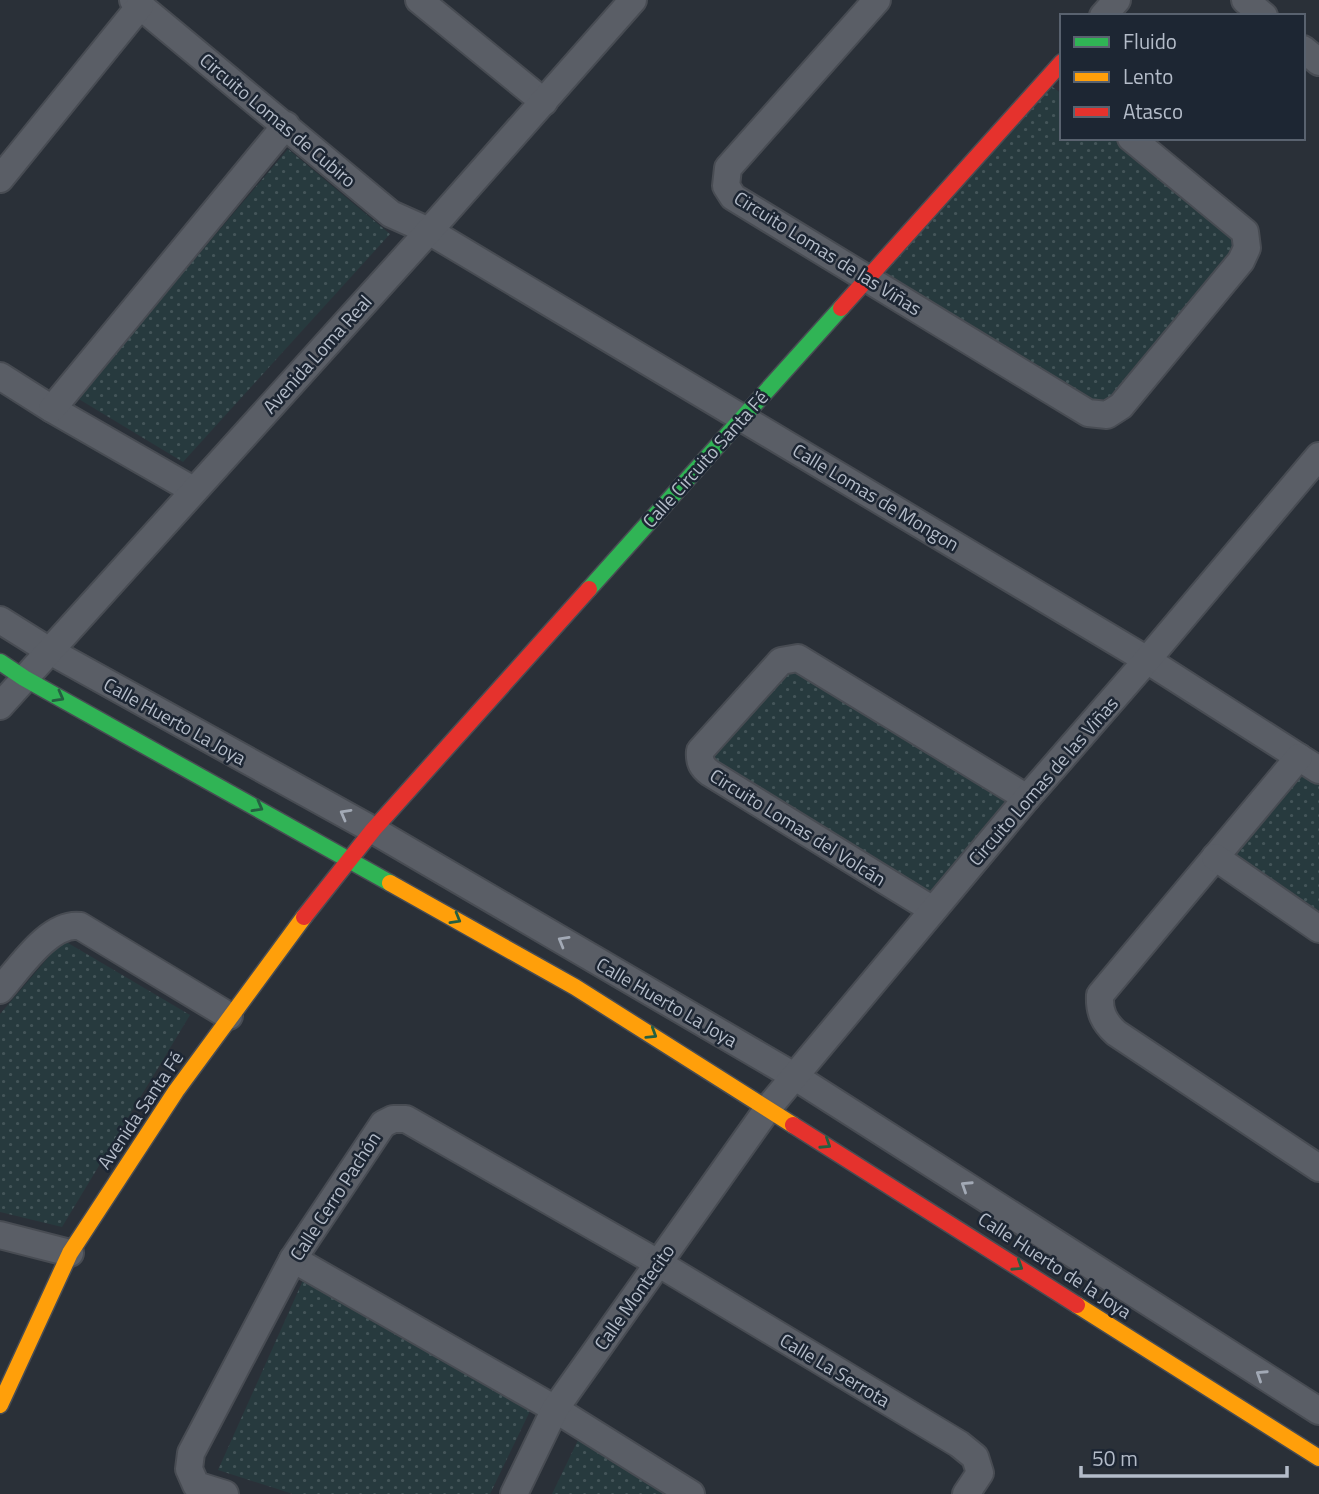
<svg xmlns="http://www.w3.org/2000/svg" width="1319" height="1494" font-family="'Titillium Web',sans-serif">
	<defs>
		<pattern id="green-dots" width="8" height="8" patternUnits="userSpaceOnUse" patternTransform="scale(1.75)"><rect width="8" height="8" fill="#273a3e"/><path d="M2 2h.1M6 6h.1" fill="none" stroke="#445559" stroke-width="1.8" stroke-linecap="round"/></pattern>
	</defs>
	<rect width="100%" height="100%" fill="#2a3038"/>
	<g fill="url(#green-dots)">
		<polygon points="1050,85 1062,94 1062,138 1117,138 1239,237 1235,260 1115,402 1086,407 878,278"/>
		<polygon points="288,149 390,234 183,462 77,398"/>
		<polygon points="792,664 1016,799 929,896 705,758"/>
		<polygon points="1304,771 1319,780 1319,924 1228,860"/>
		<polygon points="63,940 190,1015 62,1227 0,1212 0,1014"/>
		<polygon points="304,1278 530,1411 490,1494 293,1494 218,1470"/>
		<polygon points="578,1440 666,1494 552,1494"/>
	</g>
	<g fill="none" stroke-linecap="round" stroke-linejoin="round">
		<g stroke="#484c53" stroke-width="30">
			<g id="street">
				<polyline points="133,0 391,214 429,231 1147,660 1319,770"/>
				<polyline points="419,0 544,102"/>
				<polyline points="877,0 728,168 726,186 733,197 1088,413 1107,415 1121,406 1241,261 1247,248 1245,232 1131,138"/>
				<polyline points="1245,0 1264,16"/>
				<polyline points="1103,16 1117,0"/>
				<polyline points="1303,49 1319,62"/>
				<polyline points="0,179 140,6"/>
				<polyline points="0,376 52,409 193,490"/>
				<polyline points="52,409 286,125"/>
				<polyline points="0,620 48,650 373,830 794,1076 1319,1411"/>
				<polyline points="0,706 429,231 633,0"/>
				<path d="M1299,757L1100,995C1099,1012 1104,1022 1116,1033L1319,1168"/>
				<polyline points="1215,857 1319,929"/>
				<path d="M933,910L710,773C702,767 699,762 700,751L781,661L798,658L1027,798"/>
				<path d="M0,990C19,969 49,922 80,926L229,1016"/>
				<polyline points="0,1235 70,1253"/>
				<polyline points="293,1259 555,1409 691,1494"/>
				<polyline points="225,1494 196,1485 189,1469 191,1453 293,1259 383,1124 393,1119 406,1119 658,1263 959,1444 975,1457 980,1473 966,1494"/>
				<polyline points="514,1494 555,1409 769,1107 1027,798 1147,660 1319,456"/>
			</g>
		</g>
		<g stroke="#484c53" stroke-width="19">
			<g id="fast">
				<polyline points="589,589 841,308"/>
				<polyline points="0,662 24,678 390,883"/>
			</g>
		</g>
		<g stroke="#484c53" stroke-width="19">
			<g id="slow">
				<polyline points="390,883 575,987 793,1125"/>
				<polyline points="1077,1305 1319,1458"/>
				<polyline points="0,1405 70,1253 176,1091 304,917"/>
			</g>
		</g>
		<g stroke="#484c53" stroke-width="19">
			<g id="jam">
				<polyline points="841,308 1062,62"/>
				<polyline points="304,917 373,830 589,589"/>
				<polyline points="793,1125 1077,1305"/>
			</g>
		</g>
		<use href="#street" stroke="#5a5e66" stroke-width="26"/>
		<use href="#fast" stroke="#30b455" stroke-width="16"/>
		<use href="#slow" stroke="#ff9f0a" stroke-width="16"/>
		<use href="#jam" stroke="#e5322d" stroke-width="16"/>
	</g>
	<defs><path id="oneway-chevron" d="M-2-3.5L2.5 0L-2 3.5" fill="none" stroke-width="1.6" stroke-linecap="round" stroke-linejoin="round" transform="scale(1.75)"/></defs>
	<g stroke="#255f41">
		<use href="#oneway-chevron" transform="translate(59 697) rotate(29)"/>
		<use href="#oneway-chevron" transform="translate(258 807) rotate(29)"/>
		<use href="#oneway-chevron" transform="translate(456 919) rotate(30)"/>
		<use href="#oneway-chevron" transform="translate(652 1034) rotate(32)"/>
		<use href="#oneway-chevron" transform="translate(826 1144) rotate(33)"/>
		<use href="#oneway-chevron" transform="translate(1018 1266) rotate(33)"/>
	</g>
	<g stroke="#a2a9b5">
		<use href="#oneway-chevron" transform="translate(345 814) rotate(-151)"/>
		<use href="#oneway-chevron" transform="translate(563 941) rotate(-150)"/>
		<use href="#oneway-chevron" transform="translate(966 1186) rotate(-147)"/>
		<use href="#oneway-chevron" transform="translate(1261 1375) rotate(-147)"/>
	</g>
	<g text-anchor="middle" stroke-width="5" stroke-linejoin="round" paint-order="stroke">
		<g font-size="19" fill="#b4bcc9" stroke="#1d2633">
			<text transform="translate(278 120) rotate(40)" y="7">Circuito Lomas de Cubiro</text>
			<text transform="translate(828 253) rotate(32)" y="7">Circuito Lomas de las Viñas</text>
			<text transform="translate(317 354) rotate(-48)" y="7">Avenida Loma Real</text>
			<text transform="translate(705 459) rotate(-48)" y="7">Calle Circuito Santa Fé</text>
			<text transform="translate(876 497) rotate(31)" y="7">Calle Lomas de Mongon</text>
			<text transform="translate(175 721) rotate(29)" y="7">Calle Huerto La Joya</text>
			<text transform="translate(1043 781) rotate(-49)" y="7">Circuito Lomas de las Viñas</text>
			<text transform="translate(798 827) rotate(32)" y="7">Circuito Lomas del Volcán</text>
			<text transform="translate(667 1002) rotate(30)" y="7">Calle Huerto La Joya</text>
			<text transform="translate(140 1110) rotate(-56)" y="7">Avenida Santa Fé</text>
			<text transform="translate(335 1196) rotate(-57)" y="7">Calle Cerro Pachón</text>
			<text transform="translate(1055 1265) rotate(33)" y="7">Calle Huerto de la Joya</text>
			<text transform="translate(634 1297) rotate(-55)" y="7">Calle Montecito</text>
			<text transform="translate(835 1370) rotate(31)" y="7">Calle La Serrota</text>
		</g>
	</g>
	<rect x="1060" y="14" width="245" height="126" fill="#1d2633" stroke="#59626f" stroke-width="2"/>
	<rect x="1074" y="37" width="35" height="10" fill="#30b455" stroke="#59626f" stroke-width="2"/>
	<text x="1123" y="49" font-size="21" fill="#b4bcc9">Fluido</text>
	<rect x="1074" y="72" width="35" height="10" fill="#ff9f0a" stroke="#59626f" stroke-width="2"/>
	<text x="1123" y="84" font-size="21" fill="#b4bcc9">Lento</text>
	<rect x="1074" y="107" width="35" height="10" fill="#e5322d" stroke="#59626f" stroke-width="2"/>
	<text x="1123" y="119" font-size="21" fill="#b4bcc9">Atasco</text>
	<path d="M1081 1466v10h206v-10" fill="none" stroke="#b4bcc9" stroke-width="3.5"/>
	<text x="1092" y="1466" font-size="21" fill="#b4bcc9" stroke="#1d2633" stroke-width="5" paint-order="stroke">50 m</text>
</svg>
